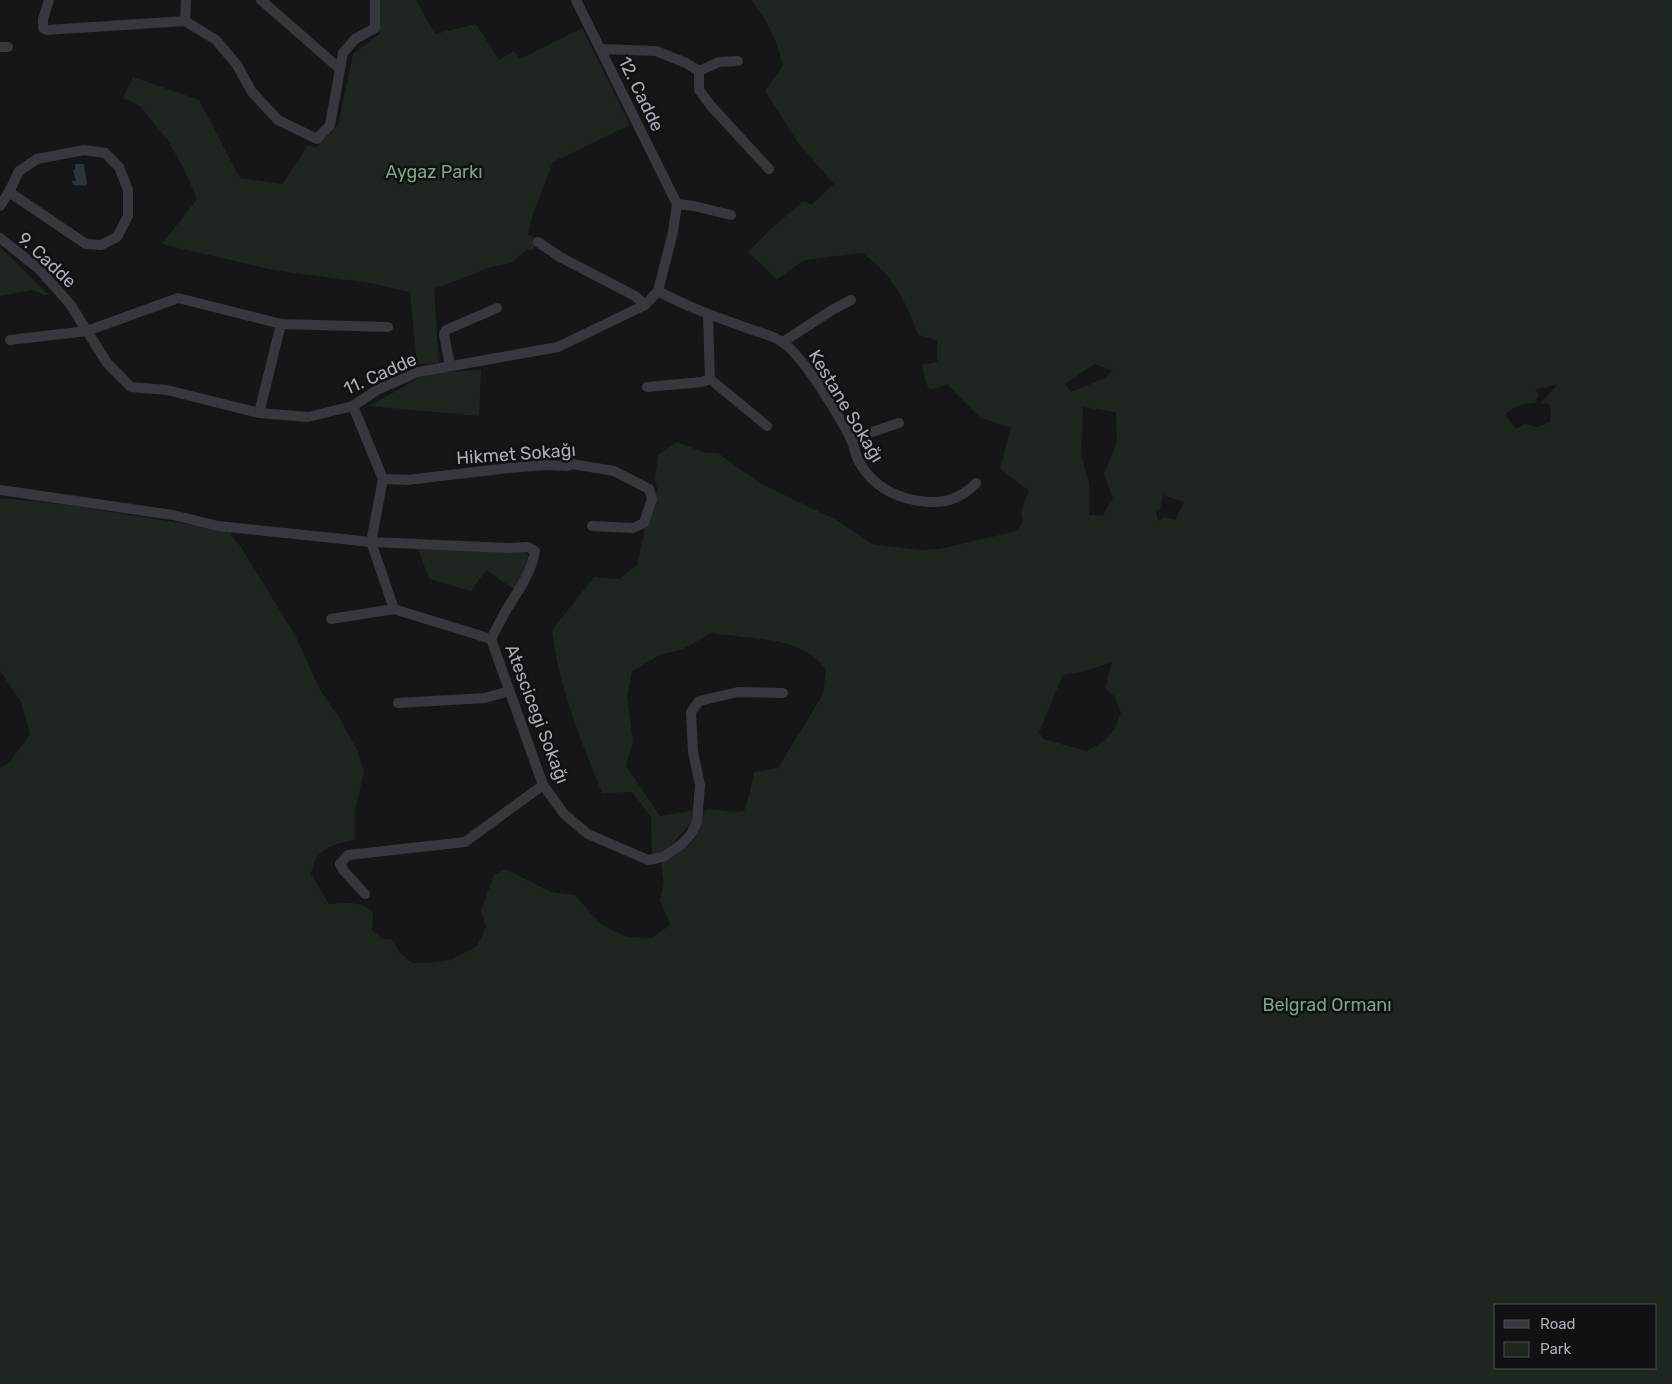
<svg xmlns="http://www.w3.org/2000/svg" width="1672" height="1384" font-family="Rubik,sans-serif">
	<rect width="100%" height="100%" fill="#161618"/>
	<g fill="#1e261f" fill-rule="evenodd">
		<polygon points="380,0 416,0 435,34 476,24 499,60 514,51 520,59 582,28 630,125 553,162 532,217 528,235 539,238 532,251 527,249 512,263 491,267 434,289 439,363 417,364 410,292 370,283 273,270 162,244 197,199 184,169 169,142 140,106 123,98 133,77 199,100 240,178 282,184 308,145 316,148 338,125 353,54 379,34"/>
		<path d="M751,0H1672V1384H0V768L9,763L30,734L21,702L0,671V498L61,504L231,531V535L241,547L296,637L320,690L339,717L357,750L364,771L355,811V840C333,844 315,848 311,874L329,904C345,903 361,900 373,912L372,930L382,939H391L400,953L412,963H428L451,960L477,946L486,927L481,910L494,875L505,869L551,892L575,895L600,924L627,937L652,938L670,925L660,900L664,883L661,864L687,847L696,837L705,810C718,808 730,814 744,811L750,792L754,772L778,768L823,694L826,669L813,656L792,645L776,641L711,633L683,649L660,655L632,671L627,696L633,742L626,766L660,816L692,811V822L674,842L657,856L652,853L651,817L632,792L602,793C581,740 558,686 552,630L594,577L619,579L637,565L644,533L657,489L655,479L658,455L677,442L706,453H718L760,483L840,522L872,544L920,550L940,549L1017,531L1023,522L1021,511L1029,491L1000,469L1011,428L981,418L947,384L930,390L926,383L922,365L937,362V340L918,335C907,303 891,272 862,253L804,260L777,279L748,252L772,228L802,202H807L811,205L834,184L799,144L765,91L783,65C776,39 768,21 751,0ZM1095,364L1113,371L1103,379L1071,392L1065,384ZM1557,385L1541,403L1549,404L1551,410L1550,422L1537,427L1524,424L1516,429L1505,415C1513,406 1524,403 1535,403L1539,395L1535,389ZM1083,407L1116,412L1117,443L1104,474L1113,499L1102,516L1089,515V483L1081,455ZM1163,495L1184,502L1175,520L1164,517L1158,521L1156,511L1160,509ZM1112,662L1105,689L1114,696L1121,712C1113,735 1108,740 1086,751L1043,739L1039,732L1063,675L1082,672ZM1496,1305H1656V1368H1496Z"/>
		<polygon points="0,247 49,295 44,295 32,290 0,296"/>
		<polygon points="481,370 479,416 369,406 421,377 446,372"/>
		<polygon points="418,549 524,552 528,555 526,565 515,590 486,570 471,591 429,579"/>
	</g>
	<polygon fill="#2c353c" points="75,164 84,164 87,184 85,186 73,185 72,181 76,181 73,170 75,170"/>
	<g fill="none" stroke-linecap="round" stroke-linejoin="round">
		<g stroke="#37383d" stroke-width="10">
			<polyline points="49,0 43,19 43,28 47,30 185,21 216,40 237,65 252,92 278,120 317,139 330,125 343,53 355,39 375,28 375,0"/>
			<polyline points="261,0 340,69"/>
			<polyline points="576,0 677,204"/>
			<polyline points="185,21 186,0"/>
			<polyline points="0,47 8,47"/>
			<polyline points="601,49 656,51 686,63 699,71 699,90 711,106 769,169"/>
			<polyline points="699,71 719,62 738,61"/>
			<polyline points="677,204 694,206 731,215"/>
			<polyline points="0,206 9,192 19,171 37,159 84,150 105,153 119,167 128,190 128,216 117,237 101,245 86,244 9,192"/>
			<polyline points="0,238 38,268 70,304 107,363 131,387 167,390 259,413 308,417 353,406 377,390 418,372 558,347 645,305 658,291 673,232 677,204"/>
			<polyline points="538,242 560,257 635,296 645,305"/>
			<path d="M658,291C687,307 719,318 750,329C760,333 776,336 785,344C807,362 836,411 850,437C854,445 855,454 859,462C874,488 899,500 929,502C948,503 963,497 976,483"/>
			<polyline points="10,340 87,331 178,298 281,324 388,327"/>
			<polyline points="783,342 832,310 851,300"/>
			<polyline points="450,366 444,334 446,330 497,308"/>
			<polyline points="710,379 767,426"/>
			<polyline points="647,387 702,382 710,379 708,314"/>
			<polyline points="353,406 383,479 371,542 394,609"/>
			<polyline points="259,413 281,324"/>
			<polyline points="851,439 899,423"/>
			<polyline points="383,479 407,480 509,468 545,465 567,466 572,464 614,471 649,489 652,499 644,523 633,528 592,526"/>
			<path d="M0,490L173,515L218,526L371,542L509,548L528,547L535,551C531,572 521,587 510,604C503,615 497,627 491,639"/>
			<polyline points="331,619 394,609 491,639"/>
			<polyline points="491,639 543,785 564,814 588,834 648,860 663,857 682,844 691,834 697,822 700,785 693,752 691,712 699,701 738,692 783,693"/>
			<polyline points="398,703 485,698 509,691"/>
			<polyline points="365,894 344,871 340,864 348,855 465,842 543,785"/>
		</g>
	</g>
	<g text-anchor="middle" stroke-width="5" stroke-linejoin="round" paint-order="stroke">
		<g font-size="18" fill="#a8adb8" stroke="#111113">
			<text transform="translate(641 94) rotate(64)" y="6">12. Cadde</text>
			<text transform="translate(47 260) rotate(43)" y="6">9. Cadde</text>
			<text transform="translate(380 374) rotate(-24)" y="6">11. Cadde</text>
			<text transform="translate(846 406) rotate(59)" y="6">Kestane Sokağı</text>
			<text transform="translate(516 454) rotate(-4)" y="6">Hikmet Sokağı</text>
			<text transform="translate(537 714) rotate(69)" y="6">Atescicegi Sokağı</text>
		</g>
		<g font-size="18" fill="#7fa381" stroke="#111113">
			<text x="434" y="178">Aygaz Parkı</text>
			<text x="1327" y="1011">Belgrad Ormanı</text>
		</g>
	</g>
	<rect x="1494" y="1304" width="162" height="65" fill="#111113" stroke="#4d4f55"/>
	<rect x="1504" y="1320" width="25" height="8" fill="#37383d" stroke="#4d4f55"/>
	<text x="1540" y="1329" font-size="15" fill="#a8adb8">Road</text>
	<rect x="1504" y="1342" width="25" height="15" fill="#1e261f" stroke="#4d4f55"/>
	<text x="1540" y="1354" font-size="15" fill="#a8adb8">Park</text>
</svg>
